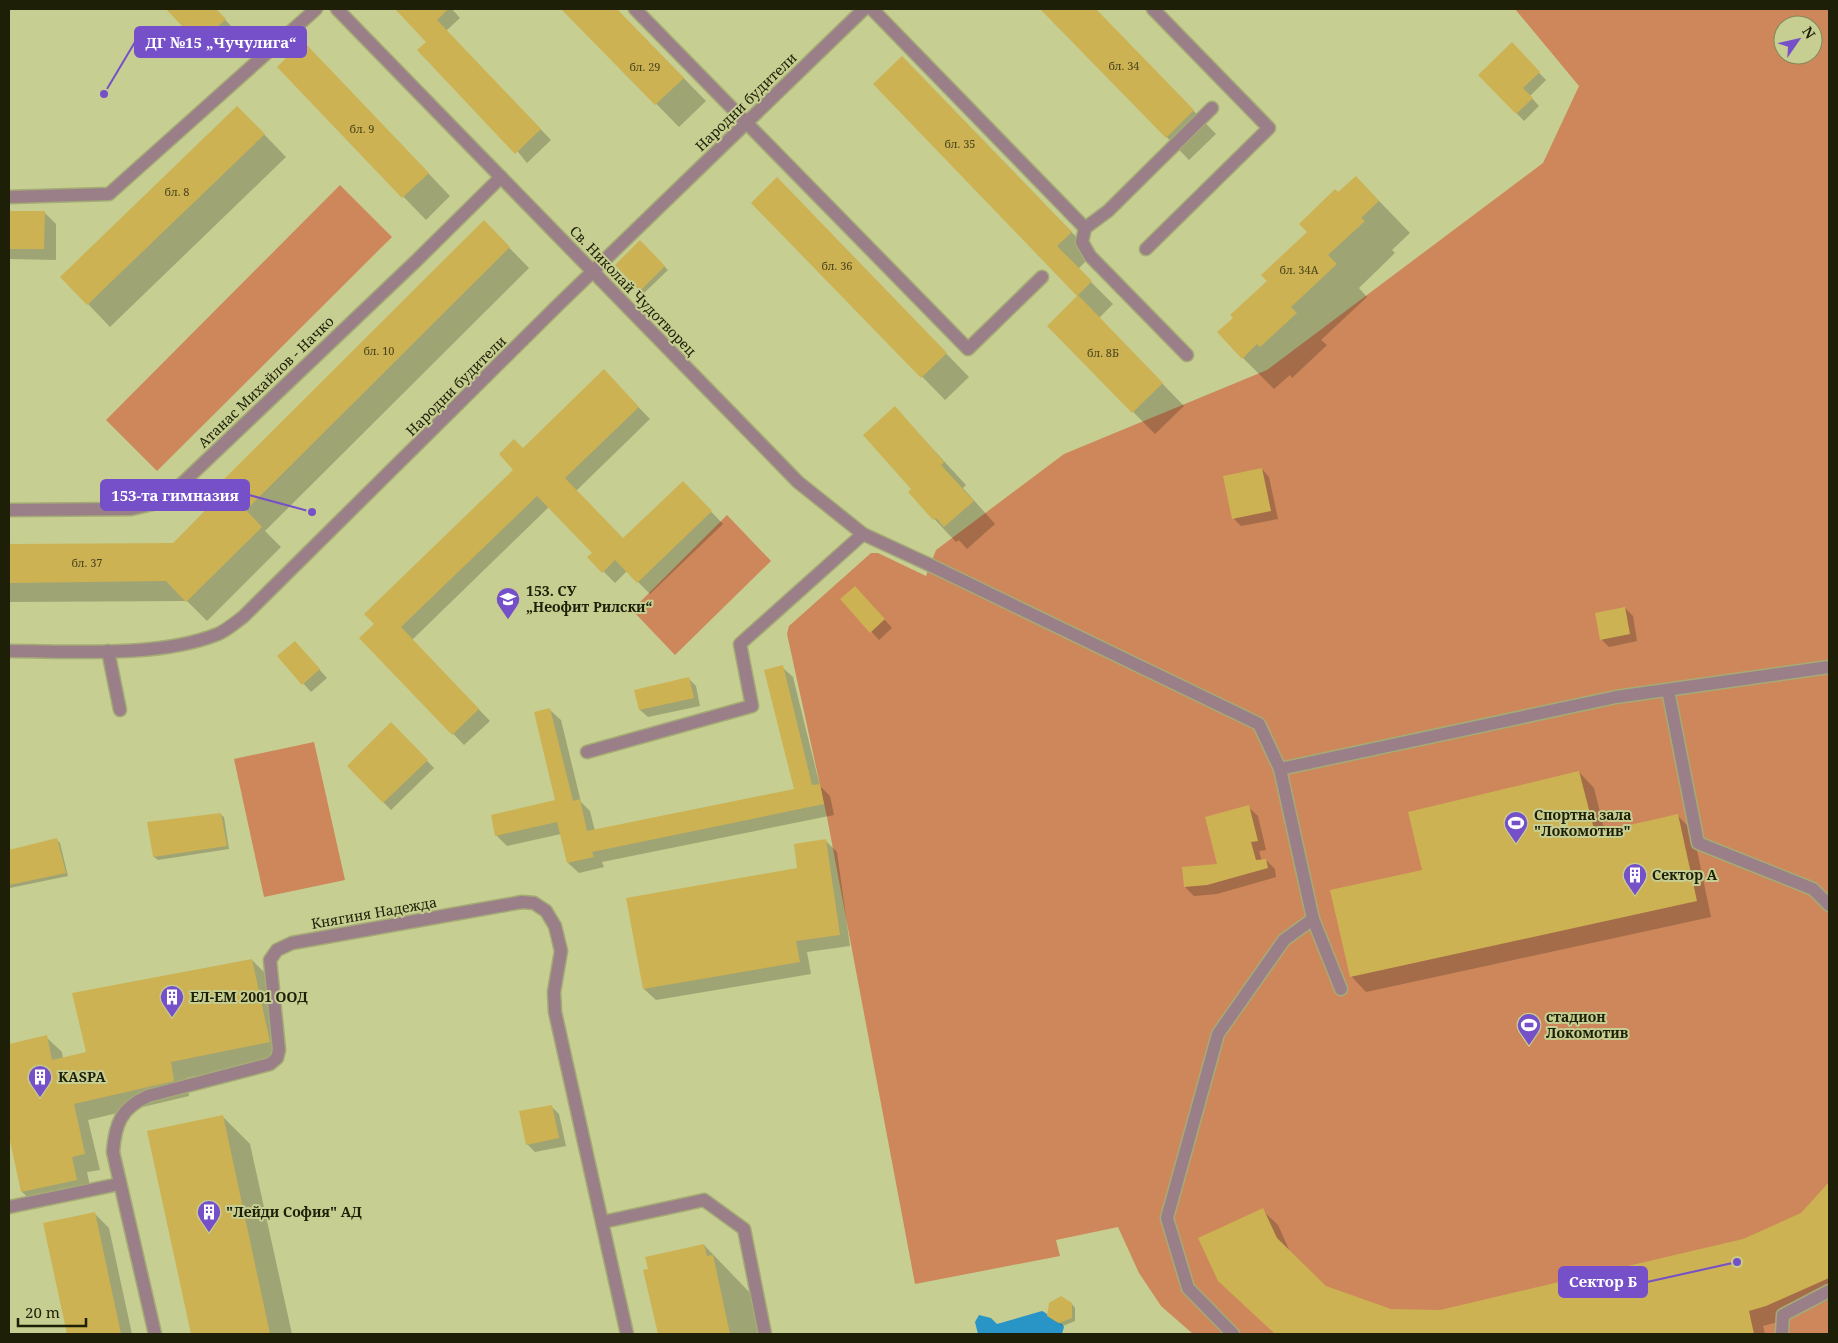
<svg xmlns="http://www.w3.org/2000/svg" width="1838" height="1343" font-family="'Noto Serif',serif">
	<rect width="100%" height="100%" fill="#c7ce91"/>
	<g fill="#cd875a" fill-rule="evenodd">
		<path d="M1515,9H1829V1334H1193L1161,1306L1139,1273L1118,1227L1056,1240L1060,1256L915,1284L827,817L787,634L789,626L871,553H878L926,576L936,550L1064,454L1267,370L1543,163L1579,86ZM1783,25H1813V55H1783Z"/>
		<polygon points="340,185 392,237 157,471 106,420"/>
		<polygon points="727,515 771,561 675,655 632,610"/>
		<polygon points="314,742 345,880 264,897 234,759"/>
	</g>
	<path fill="#2995c6" d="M1042,1311C1048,1313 1051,1321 1062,1324L1064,1327L1062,1334H978L975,1322L979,1315L991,1318L997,1324Z"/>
	<g fill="#0003">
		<polygon points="167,9 215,9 232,27 207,51"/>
		<polygon points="397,9 452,9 460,18 446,31 551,140 527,163 428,42"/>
		<polygon points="563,9 616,9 706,101 679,127"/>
		<polygon points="1042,9 1095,9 1216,134 1189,160"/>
		<polygon points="1512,44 1546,80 1530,96 1539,106 1524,121 1480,75"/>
		<polygon points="326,66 450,196 426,220 278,67"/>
		<polygon points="923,80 1093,254 1078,269 1113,304 1099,318 1184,406 1155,434 1048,326 1078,296"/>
		<polygon points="260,130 286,157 110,327 88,304"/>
		<polygon points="1356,177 1410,233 1392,250 1395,253 1359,288 1367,297 1321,340 1327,345 1292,378 1290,375 1274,389 1243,358 1269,281 1338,194"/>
		<polygon points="799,202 969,377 945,400 753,203"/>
		<polygon points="9,212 45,213 56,224 56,260 9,259"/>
		<polygon points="484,222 529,268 265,531 281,547 207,621 187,601 9,602 9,546 173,544"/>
		<polygon points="640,242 668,270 644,293 617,265"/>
		<polygon points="615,383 650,419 576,491 623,540 694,494 723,524 650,594 627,571 615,583 589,557 593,553 549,507 412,640 490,721 464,745 361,639 515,470 523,450"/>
		<polygon points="895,408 966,485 963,488 995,524 967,549 959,540 956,542 909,492 913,489"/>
		<polygon points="1262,469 1269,477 1278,519 1241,526 1234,519"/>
		<polygon points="863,595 892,628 879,640 842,599"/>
		<polygon points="1625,608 1633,616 1637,641 1609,647 1601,639"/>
		<polygon points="302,650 327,678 311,692 279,656"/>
		<polygon points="782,667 793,677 820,786 830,796 834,815 602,862 604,867 579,873 568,863 561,834 507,846 496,835 557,801 550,710 561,720 581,802 590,811 595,831 795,790"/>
		<polygon points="689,679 696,686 700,706 648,717 640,710 636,691"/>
		<polygon points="391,724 434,768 391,810 348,766"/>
		<polygon points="1579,772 1594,788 1605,832 1678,816 1693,831 1711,917 1366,992 1351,976 1424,871"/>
		<polygon points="1248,807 1258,816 1266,850 1259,851 1262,861 1266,860 1275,869 1276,877 1217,894 1194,896 1185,887 1219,865"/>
		<polygon points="220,814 224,817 229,849 158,860 154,857 148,823"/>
		<polygon points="57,840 60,843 68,876 10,888 9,851"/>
		<polygon points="826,841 837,852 850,946 807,952 811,974 656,1000 644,989 799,869"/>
		<polygon points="252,960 267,975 285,1057 186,1078 189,1096 88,1120 100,1170 87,1172 92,1195 38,1207 22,1192 9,1130 9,1045 46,1037 62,1052 63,1059 88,1053"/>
		<polygon points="551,1106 559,1114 566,1146 535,1152 527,1144"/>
		<polygon points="222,1116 250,1144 292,1334 192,1334 149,1132"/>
		<polygon points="1829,1184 1829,1300 1782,1321 1763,1326 1765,1334 1276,1334 1235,1296 1262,1210 1278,1225 1291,1254 1326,1287 1391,1310 1440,1311 1744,1240 1801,1214"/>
		<polygon points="94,1213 109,1228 132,1334 68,1334 45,1224"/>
		<polygon points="704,1245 753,1296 761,1334 659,1334 645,1271"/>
		<polygon points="1072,1304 1075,1308 1075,1321 1063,1326 1052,1319"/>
	</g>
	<g fill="#cdb253">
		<polygon points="166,9 216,9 226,19 199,44"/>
		<polygon points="395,9 448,9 437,20 541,129 515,154 417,50 426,42"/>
		<polygon points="561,9 617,9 684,78 655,105"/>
		<polygon points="1040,9 1096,9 1194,110 1166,138"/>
		<polygon points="303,41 429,173 402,198 277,67"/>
		<polygon points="1512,42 1540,72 1523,88 1533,98 1516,114 1478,75"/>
		<polygon points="902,56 1072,232 1057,246 1092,281 1078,295 1163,383 1132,413 1047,326 1077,296 873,84"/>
		<polygon points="237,106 265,134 87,305 60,277"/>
		<polygon points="1356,176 1379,201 1361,218 1365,221 1328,255 1337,264 1291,307 1297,313 1260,347 1257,344 1242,359 1217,332 1233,318 1230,315 1267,281 1261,275 1307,232 1299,224 1335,189 1338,192"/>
		<polygon points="777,177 947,353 921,378 751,203"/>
		<polygon points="9,211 45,211 44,249 9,249"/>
		<polygon points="484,220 510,247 246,510 262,527 186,602 166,581 9,583 9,544 173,543 226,490 219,484"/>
		<polygon points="640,240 665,266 640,291 615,265"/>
		<polygon points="604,369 639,407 565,478 623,538 683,481 712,511 637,583 615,560 602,573 587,557 592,553 537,496 401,627 479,709 452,735 359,638 374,624 364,614 513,470 499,454 514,439 523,448"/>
		<polygon points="895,406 944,462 941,465 974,501 944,527 936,518 933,520 908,492 911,489 863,435"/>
		<polygon points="1262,468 1271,511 1232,519 1223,476"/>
		<polygon points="855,586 885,619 870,633 840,599"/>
		<polygon points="1625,607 1630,634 1600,640 1595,613"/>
		<polygon points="295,641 320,669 302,685 277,656"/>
		<polygon points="783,665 812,785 820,784 824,804 592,852 594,857 567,863 557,822 495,836 491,815 555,800 534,712 550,708 573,801 580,799 587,831 794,789 764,670"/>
		<polygon points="689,677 694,698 639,710 634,690"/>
		<polygon points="391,722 428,760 383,803 347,766"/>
		<polygon points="1579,771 1595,833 1678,814 1697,901 1350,977 1330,890 1422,870 1408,812"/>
		<polygon points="1249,805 1258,841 1251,842 1256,860 1266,859 1268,868 1207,885 1184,887 1182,867 1217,864 1205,817"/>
		<polygon points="221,813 227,846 153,857 147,822"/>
		<polygon points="57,838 66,873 9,885 9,850"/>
		<polygon points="826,839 840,935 796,941 800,962 643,989 626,898 797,868 794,844"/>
		<polygon points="252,959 270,1042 171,1062 174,1081 74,1104 85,1154 72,1157 77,1180 21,1192 9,1136 9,1044 47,1035 52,1060 86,1052 72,993"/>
		<polygon points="552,1105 559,1138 526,1145 519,1111"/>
		<polygon points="223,1115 270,1334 191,1334 147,1131"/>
		<polygon points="1829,1182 1829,1278 1766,1306 1749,1311 1754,1334 1275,1334 1218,1281 1198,1238 1263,1208 1277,1238 1326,1286 1391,1309 1440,1310 1743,1239 1801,1213"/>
		<polygon points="95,1212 121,1334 67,1334 43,1223"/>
		<polygon points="704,1244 707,1256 713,1255 730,1334 658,1334 643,1270 648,1269 645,1257"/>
		<polygon points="1061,1296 1072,1303 1072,1318 1059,1323 1047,1316 1049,1303"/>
	</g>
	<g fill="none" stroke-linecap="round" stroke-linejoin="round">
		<g stroke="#a5ab75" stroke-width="15">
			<g id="service">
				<polyline points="635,9 968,349 1042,277"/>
				<polyline points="872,9 1085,228 1082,242 1090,256 1187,355"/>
				<polyline points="9,197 109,194 316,9"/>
				<polyline points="1085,228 1108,211 1212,108"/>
				<polyline points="1146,249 1269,128 1153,9"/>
				<polyline points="930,565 1259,724 1280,769 1313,919 1341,989"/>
				<polyline points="108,651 120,710"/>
				<polyline points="587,752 752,706 740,644 863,534"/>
				<polyline points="1280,769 1616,697 1829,667"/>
				<polyline points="9,1207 119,1184"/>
				<polyline points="603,1222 704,1200 744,1229 765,1334"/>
				<path d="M155,1334L113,1152C115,1124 121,1108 148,1096L270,1064L277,1058L279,1050L270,960L277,950L292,943L522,902L534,903L546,911L555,926L561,951L554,992L555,1012L627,1334"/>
				<polyline points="1233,1334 1188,1288 1167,1218 1218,1034 1284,940 1313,919"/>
				<polyline points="1782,1334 1783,1315 1829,1291"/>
			</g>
		</g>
		<g stroke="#a5ab75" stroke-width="15">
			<polyline id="pedestrian" points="1668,690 1698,843 1813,889 1829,905"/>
		</g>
		<g stroke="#a5ab75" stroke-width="15">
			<g id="minor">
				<polyline points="337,9 798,482 863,534 930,565"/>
				<polyline points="9,510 131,509 153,504 171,494 416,261 501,177"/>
				<path d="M9,651C72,651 158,658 218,634C227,630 235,623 243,617L558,305L864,9"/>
			</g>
		</g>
		<use href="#service" stroke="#9a7f89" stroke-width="12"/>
		<use href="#pedestrian" stroke="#9a7f89" stroke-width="12"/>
		<use href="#minor" stroke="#9a7f89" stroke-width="12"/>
	</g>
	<defs>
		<g id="school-pin" transform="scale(1.25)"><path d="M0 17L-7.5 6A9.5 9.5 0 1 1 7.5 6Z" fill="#7550c9" stroke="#c7ce91"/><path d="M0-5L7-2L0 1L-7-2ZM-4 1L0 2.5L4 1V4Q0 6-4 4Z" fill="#fff"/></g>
		<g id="stadium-pin" transform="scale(1.25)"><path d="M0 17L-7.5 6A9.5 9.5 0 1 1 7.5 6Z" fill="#7550c9" stroke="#c7ce91"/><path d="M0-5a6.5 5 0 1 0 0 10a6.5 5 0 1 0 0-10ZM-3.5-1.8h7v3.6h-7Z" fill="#fff"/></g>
		<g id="building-pin" transform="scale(1.25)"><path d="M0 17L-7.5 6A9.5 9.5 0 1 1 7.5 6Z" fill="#7550c9" stroke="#c7ce91"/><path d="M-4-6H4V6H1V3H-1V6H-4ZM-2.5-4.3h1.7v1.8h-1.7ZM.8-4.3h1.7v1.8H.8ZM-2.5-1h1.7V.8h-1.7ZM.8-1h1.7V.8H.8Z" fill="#fff"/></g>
	</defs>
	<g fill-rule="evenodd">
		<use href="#school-pin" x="508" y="599"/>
		<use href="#stadium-pin" x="1516" y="823"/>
		<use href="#building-pin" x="1635" y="875"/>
		<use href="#building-pin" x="172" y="997"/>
		<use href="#stadium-pin" x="1529" y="1025"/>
		<use href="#building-pin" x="40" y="1077"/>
		<use href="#building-pin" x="209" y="1212"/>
	</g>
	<g text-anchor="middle" stroke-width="4" stroke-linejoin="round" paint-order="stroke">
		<g font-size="11" fill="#49441a">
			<text x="1124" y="70">бл. 34</text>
			<text x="645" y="71">бл. 29</text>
			<text x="362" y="133">бл. 9</text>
			<text x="960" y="148">бл. 35</text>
			<text x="177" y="196">бл. 8</text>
			<text x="837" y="270">бл. 36</text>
			<text x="1299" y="274">бл. 34А</text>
			<text x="379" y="355">бл. 10</text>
			<text x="1103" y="357">бл. 8Б</text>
			<text x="87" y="567">бл. 37</text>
		</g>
		<g font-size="14" fill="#1d1f07" stroke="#c7ce91">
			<text transform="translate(746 102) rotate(-44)" y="5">Народни будители</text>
			<text transform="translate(633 291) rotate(46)" y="5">Св. Николай Чудотворец</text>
			<text transform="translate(266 382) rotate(-44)" y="5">Атанас Михайлов - Начко</text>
			<text transform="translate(456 386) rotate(-45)" y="5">Народни будители</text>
			<text transform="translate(374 913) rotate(-10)" y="5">Княгиня Надежда</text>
		</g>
		<g font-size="14" font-weight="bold" fill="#1d1f07" stroke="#c7ce91" text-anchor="start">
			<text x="526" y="596">153. СУ<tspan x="526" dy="16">„Неофит Рилски“</tspan></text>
			<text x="1534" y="820">Спортна зала<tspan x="1534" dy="16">"Локомотив"</tspan></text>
			<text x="1652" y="880">Сектор А</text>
			<text x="190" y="1002">ЕЛ-ЕМ 2001 ООД</text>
			<text x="1546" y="1022">стадион<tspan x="1546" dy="16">Локомотив</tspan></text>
			<text x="58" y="1082">KASPA</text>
			<text x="226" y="1217">"Лейди София" АД</text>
		</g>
	</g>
	<path fill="none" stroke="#7550c9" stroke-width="2" d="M104 94L135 42M312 512L249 495M1737 1262L1647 1282"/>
	<g fill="#7550c9" stroke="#c7ce91" stroke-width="2">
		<circle cx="104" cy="94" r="5"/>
		<circle cx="312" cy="512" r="5"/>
		<circle cx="1737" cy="1262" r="5"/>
	</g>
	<g fill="#7550c9" stroke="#7550c9" stroke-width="2">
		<rect x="135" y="27" width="171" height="30" rx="5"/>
		<rect x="101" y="480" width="148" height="30" rx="5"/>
		<rect x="1559" y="1267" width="88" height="30" rx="5"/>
	</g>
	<g font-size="15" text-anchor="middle" font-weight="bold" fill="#fff">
		<text x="221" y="48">ДГ №15 „Чучулига“</text>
		<text x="175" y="501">153-та гимназия</text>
		<text x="1603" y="1287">Сектор Б</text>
	</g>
	<rect width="1838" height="1343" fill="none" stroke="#1d1f07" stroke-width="20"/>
	<g transform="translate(1798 40) rotate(56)"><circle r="24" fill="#c7ce91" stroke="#83885a"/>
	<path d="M0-4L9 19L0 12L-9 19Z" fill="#7550c9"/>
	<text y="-8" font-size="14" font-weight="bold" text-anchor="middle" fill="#1d1f07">N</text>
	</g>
	<path d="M18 1318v8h68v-8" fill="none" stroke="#1d1f07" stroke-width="2.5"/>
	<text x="25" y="1318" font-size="15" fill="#1d1f07" stroke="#c7ce91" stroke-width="4" paint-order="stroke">20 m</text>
</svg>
